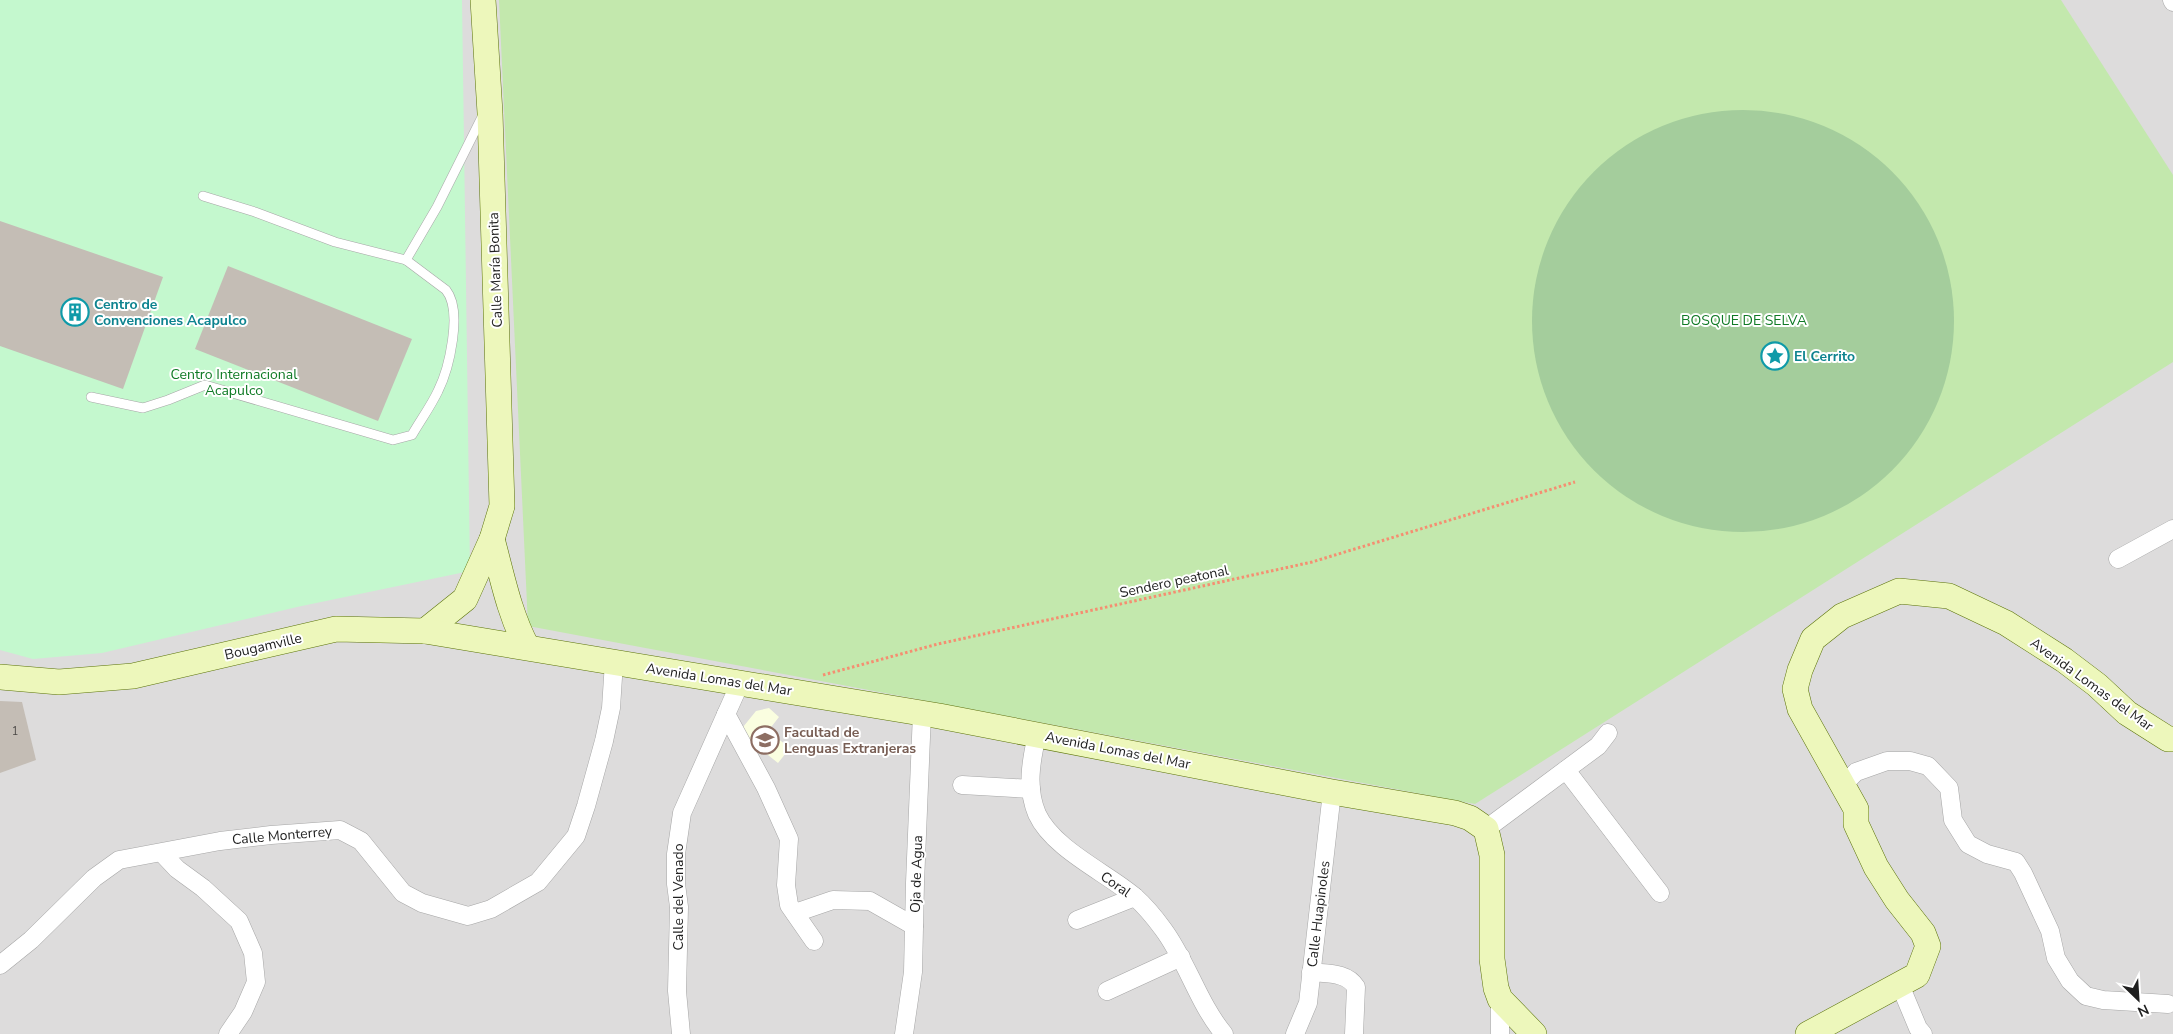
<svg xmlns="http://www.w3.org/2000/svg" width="2173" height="1034" font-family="'Nunito Sans',sans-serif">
	<rect width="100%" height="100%" fill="#efede5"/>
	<rect fill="#dddcdc" x="0" y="0" width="2173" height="1034"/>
	<polygon fill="#fafee0" points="769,708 779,717 768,731 790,748 778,763 739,732 756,711"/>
	<polygon fill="#c3e8ad" points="499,0 2061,0 2173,175 2173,362 1475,804 528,626"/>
	<circle fill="#a4cd9c" cx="1743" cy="321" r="211"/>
	<polygon fill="#c4f8ce" points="0,0 462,0 470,571 297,607 102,653 33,659 0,650"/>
	<g fill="#c4bdb5">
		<polygon points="0,221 163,277 123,389 0,346"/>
		<polygon points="228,266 412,339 378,421 195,349"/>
		<polygon points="0,701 22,702 36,760 0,773"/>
	</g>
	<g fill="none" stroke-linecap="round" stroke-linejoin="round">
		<g stroke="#a6a6a6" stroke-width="10">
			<g id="lane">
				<polyline points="406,260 437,207 483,115"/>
				<path d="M91,397L143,408L168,400L205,385L393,440L412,435C420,421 431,406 438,391C449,369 463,311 446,290L406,260L335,242L255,212L203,196"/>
			</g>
		</g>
		<g stroke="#a6a6a6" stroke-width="19">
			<g id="street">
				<polyline points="2172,0 2173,2"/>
				<polyline points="2118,559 2173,529"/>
				<polyline points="726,714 766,788 789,839 786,885 789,905 814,941"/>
				<path d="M1037,735C1031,761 1026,788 1037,814C1053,849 1107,873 1135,897C1145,906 1155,918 1163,929C1187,961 1198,1003 1224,1034"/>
				<polyline points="1566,770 1660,893"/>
				<polyline points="962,785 1031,789"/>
				<polyline points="1843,785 1856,772 1887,761 1910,761 1928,766 1949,788 1953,820 1968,844 1987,854 2016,862 2023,873 2050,931 2056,958 2070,981 2086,996 2103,1000 2168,1004"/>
				<polyline points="1486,829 1598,746 1608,733"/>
				<polyline points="162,853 177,869 203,888 239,921 253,953 256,982 243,1012 228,1034"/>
				<polyline points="795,913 833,900 870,901 914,926"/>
				<polyline points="1077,920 1135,897"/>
				<polyline points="0,965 31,940 94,878 119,860 220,841 271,835 340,830 361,841 403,893 422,903 468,916 491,909 538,882 576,836 586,806 604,741 611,708 614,662"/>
				<path d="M1311,972C1327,974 1347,972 1356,987L1354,1034"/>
				<polyline points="1900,985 1918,1028 1923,1034"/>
				<polyline points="1107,991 1181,957"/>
				<polyline points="1500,999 1500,1034"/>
				<polyline points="681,1034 677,991 679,907 676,884 676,854 682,813 740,683"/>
				<polyline points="904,1034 913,972 915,883 922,713"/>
				<polyline points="1295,1034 1308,1003 1332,792"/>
			</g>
		</g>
		<g stroke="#5b7309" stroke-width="26">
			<g id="secondary">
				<path d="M492,539C502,576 509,613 527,647"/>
				<polyline points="425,631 465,599 492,539 502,506 490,113 483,0"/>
				<polyline points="0,677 59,682 133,676 336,629 425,631 939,716 1332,792 1455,813 1470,818 1486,829 1492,855 1492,959 1496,988 1500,999 1534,1034"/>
				<polyline points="1808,1034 1917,975 1928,946 1923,933 1897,900 1876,867 1856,824 1856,809 1800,709 1795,689 1800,670 1813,639 1842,616 1899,591 1949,596 2006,623 2064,660 2097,685 2127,713 2168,739 2173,739"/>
			</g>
		</g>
		<polyline stroke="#f58e71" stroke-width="3" stroke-dasharray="2.5 2.5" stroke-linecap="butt" points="823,675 938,644 1312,562 1575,482"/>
		<use href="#lane" stroke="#fff" stroke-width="9"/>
		<use href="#street" stroke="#fff" stroke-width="18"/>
		<use href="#secondary" stroke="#edf7bb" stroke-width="25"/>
	</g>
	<defs>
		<g id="building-ring" transform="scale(1.4375)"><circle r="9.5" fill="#fff" stroke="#0f9aa8" stroke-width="1.5"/><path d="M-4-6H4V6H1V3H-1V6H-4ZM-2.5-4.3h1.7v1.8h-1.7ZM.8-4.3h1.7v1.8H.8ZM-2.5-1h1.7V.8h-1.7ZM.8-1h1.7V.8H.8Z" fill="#0f9aa8"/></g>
		<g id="sight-ring" transform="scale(1.4375)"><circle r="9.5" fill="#fff" stroke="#0f9aa8" stroke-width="1.5"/><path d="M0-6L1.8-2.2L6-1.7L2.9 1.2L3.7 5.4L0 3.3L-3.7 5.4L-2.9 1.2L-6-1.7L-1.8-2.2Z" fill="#0f9aa8"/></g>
		<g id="school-ring" transform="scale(1.4375)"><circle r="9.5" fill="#fff" stroke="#8d6e63" stroke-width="1.5"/><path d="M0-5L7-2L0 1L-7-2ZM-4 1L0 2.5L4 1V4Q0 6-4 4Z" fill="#8d6e63"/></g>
	</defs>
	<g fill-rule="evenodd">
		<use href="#building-ring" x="75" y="312"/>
		<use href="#sight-ring" x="1775" y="356"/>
		<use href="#school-ring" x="765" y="740"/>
	</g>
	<g text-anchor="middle" stroke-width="4" stroke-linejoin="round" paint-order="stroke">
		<g font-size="11" fill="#484644">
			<text x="15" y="735">1</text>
		</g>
		<g font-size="14" fill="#1f1f1f" stroke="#fff">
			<text transform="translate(495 270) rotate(-92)" y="5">Calle María Bonita</text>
			<text transform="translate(1174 581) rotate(-12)" y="5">Sendero peatonal</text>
			<text transform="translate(263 646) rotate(-13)" y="5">Bougamville</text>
			<text transform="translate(719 679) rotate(9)" y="5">Avenida Lomas del Mar</text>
			<text transform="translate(2092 684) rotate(36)" y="5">Avenida Lomas del Mar</text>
			<text transform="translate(1118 750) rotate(11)" y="5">Avenida Lomas del Mar</text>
			<text transform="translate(282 835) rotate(-5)" y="5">Calle Monterrey</text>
			<text transform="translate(916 874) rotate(-88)" y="5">Oja de Agua</text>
			<text transform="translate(1116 884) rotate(35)" y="5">Coral</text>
			<text transform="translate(678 897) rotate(-90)" y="5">Calle del Venado</text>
			<text transform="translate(1318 914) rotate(-83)" y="5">Calle Huapinoles</text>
		</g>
		<g font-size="14" font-weight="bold" fill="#0d838f" stroke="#fff" text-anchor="start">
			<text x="94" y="309">Centro de<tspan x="94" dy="16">Convenciones Acapulco</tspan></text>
			<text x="1794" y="361">El Cerrito</text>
		</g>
		<g font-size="14" fill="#0f7a25" stroke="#fff">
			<text x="1744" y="325">BOSQUE DE SELVA</text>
			<text x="234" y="379">Centro Internacional<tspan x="234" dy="16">Acapulco</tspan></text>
		</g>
		<g font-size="14" font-weight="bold" fill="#785e54" stroke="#fff" text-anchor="start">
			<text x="784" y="737">Facultad de<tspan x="784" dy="16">Lenguas Extranjeras</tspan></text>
		</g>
	</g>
	<g transform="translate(2138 999) rotate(155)" stroke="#ffffff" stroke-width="4" paint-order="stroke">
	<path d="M0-4L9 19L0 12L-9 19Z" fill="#1f1f1f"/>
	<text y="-8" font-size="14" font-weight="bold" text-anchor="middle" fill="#1f1f1f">N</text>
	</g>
</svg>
